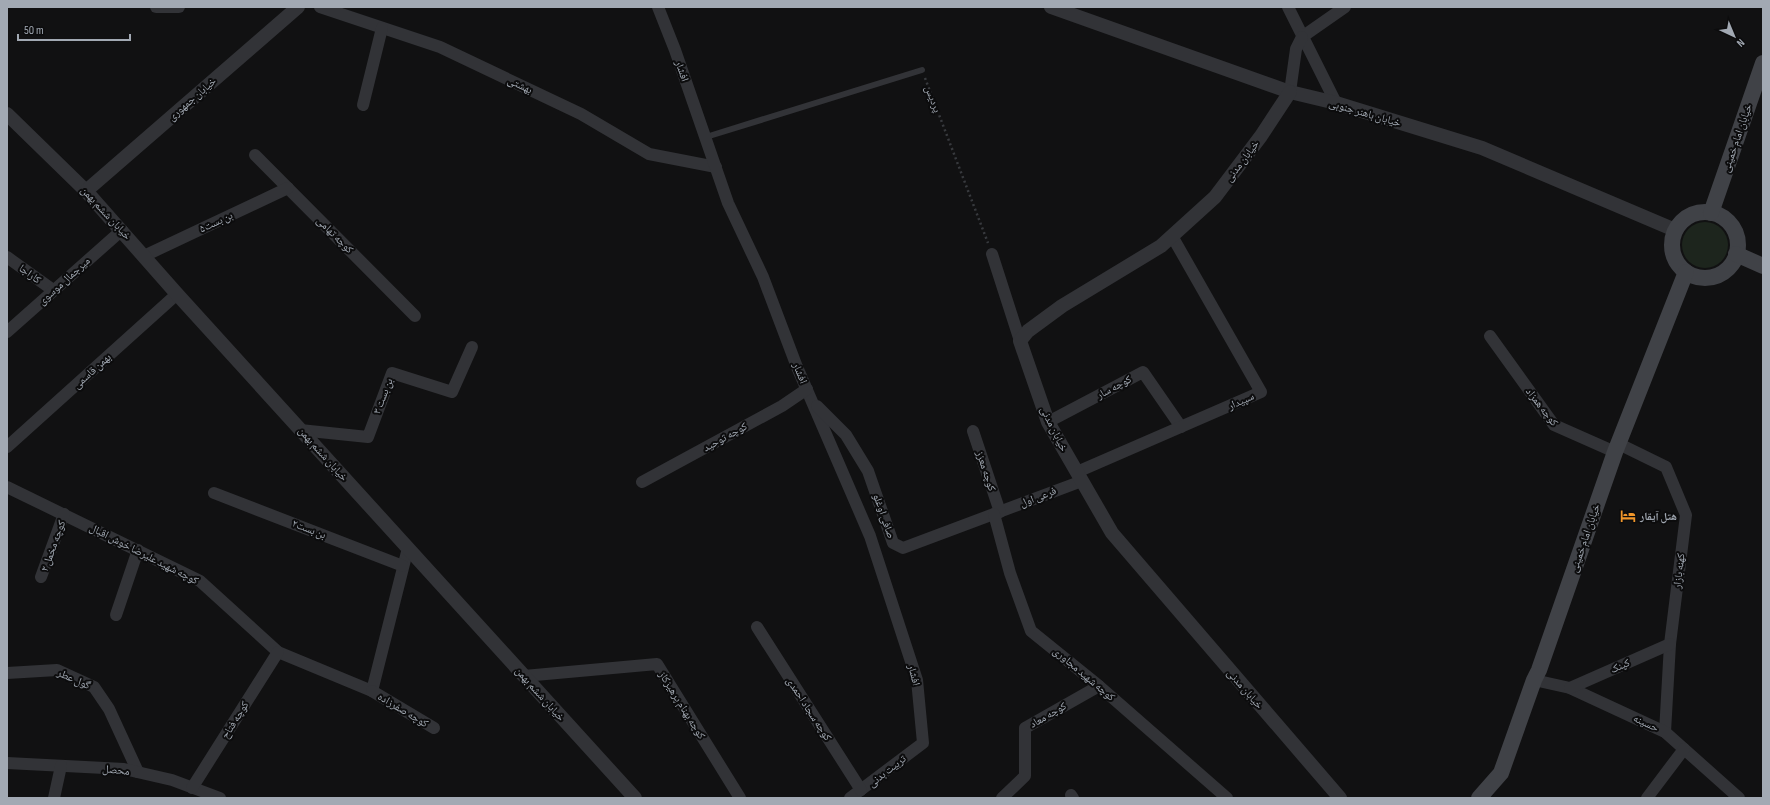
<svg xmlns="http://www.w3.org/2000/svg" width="1770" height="805" font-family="'Sofia Sans Condensed','Noto Naskh Arabic',sans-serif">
  <rect width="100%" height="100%" fill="#111112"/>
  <circle fill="#1d251d" cx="1705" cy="245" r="23"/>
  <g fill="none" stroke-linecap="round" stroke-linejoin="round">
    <path stroke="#383a3e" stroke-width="2.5" stroke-dasharray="2 3" stroke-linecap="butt" d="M925,78L988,243"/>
    <path stroke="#323337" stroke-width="6" d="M706,137L922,70"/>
    <g stroke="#323337" stroke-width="12">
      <path d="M156,7H179"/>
      <path d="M320,7L440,47L581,114L649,154L716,167"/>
      <path d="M658,7L675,50L728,203L763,277L797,367L870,536L917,680L923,743L850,798"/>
      <path d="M1288,7L1336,103"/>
      <path d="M1302,37L1345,7"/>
      <path d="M1290,92L1296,49L1302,37"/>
      <path d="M363,105L382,28"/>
      <path d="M255,155L415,316"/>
      <path d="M992,254L1020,341"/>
      <path d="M144,256L288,188"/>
      <path d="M7,257L53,290"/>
      <path d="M7,332L122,230"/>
      <path d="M1490,336L1554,425L1615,452"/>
      <path d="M817,406L846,435L868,471L893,543L903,548L1082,481"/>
      <path d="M1048,422L1143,372L1181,427"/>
      <path d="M300,430L368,437L392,373L452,392L472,347"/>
      <path d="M973,431L1000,512"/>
      <path d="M1619,444L1666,467L1686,515L1670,644L1665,732"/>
      <path d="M7,447L177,294"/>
      <path d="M1077,472L1261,392L1172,236"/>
      <path d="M642,482L782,406L807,389"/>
      <path d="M7,487L200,581L278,652L372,691L408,548"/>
      <path d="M214,493L403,566"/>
      <path d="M994,514L1010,573L1031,631L1099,686L1227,798"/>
      <path d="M41,577L64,514"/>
      <path d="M116,615L138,550"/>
      <path d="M757,627L861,790"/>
      <path d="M7,673L57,670L94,687L109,709L138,772"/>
      <path d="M524,676L657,664L740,798"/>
      <path d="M1534,680L1570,688L1665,732L1739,798"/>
      <path d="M1570,688L1670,644"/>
      <path d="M372,691L434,728"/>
      <path d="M7,763L124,769L172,780L220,798"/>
      <path d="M192,788L278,652"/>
      <path d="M1071,795L1073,798"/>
      <path d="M54,798L61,766"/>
      <path d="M1002,798L1025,776V728L1099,686"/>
      <path d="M1647,798L1684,749"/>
    </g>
    <g stroke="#323337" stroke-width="14">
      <path d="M1051,7L1290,92L1336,103L1482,148L1675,230"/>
      <path d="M1290,92L1261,136L1215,197L1161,246L1062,306L1028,331L1020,341L1048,422L1112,533L1340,798"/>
      <path d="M7,114L86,191L177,294L635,798"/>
      <path d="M86,191L298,7"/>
    </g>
    <g stroke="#404247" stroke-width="16">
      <circle cx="1705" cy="245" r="33"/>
      <path d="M1711,213L1763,63"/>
      <path d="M1736,254L1763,266"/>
      <path d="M1479,798L1501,773L1534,680L1539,670L1615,452L1686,272"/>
    </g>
  </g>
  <defs>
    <g id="hotel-bare" transform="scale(1.2)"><path d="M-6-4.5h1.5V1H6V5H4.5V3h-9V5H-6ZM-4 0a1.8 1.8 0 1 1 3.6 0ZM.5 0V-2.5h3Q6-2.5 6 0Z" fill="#f1962a" stroke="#0c0c0d" stroke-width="2.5" paint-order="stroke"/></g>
  </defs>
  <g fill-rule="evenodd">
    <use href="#hotel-bare" x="1628" y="516"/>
  </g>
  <g text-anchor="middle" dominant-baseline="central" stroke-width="4" stroke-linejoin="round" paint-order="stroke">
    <g font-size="11" fill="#a2a9b3" stroke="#0c0c0d">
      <text transform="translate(682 71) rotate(71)">افشار</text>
      <text transform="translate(520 85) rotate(25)">بهشتی</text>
      <text transform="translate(192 99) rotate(-41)">خیابان جمهوری</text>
      <text transform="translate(933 99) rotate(69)">پردیس</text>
      <text transform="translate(1365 113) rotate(16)">خیابان باهنر جنوبی</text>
      <text transform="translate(1737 138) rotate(-71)">خیابان امام خمینی</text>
      <text transform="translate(1242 161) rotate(-53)">خیابان مدنی</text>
      <text transform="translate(106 213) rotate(47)">خیابان ششم بهمن</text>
      <text transform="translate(216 222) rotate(-25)">بن بست۵</text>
      <text transform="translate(335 235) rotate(45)">کوچه تهامی</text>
      <text transform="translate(30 274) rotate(36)">کاراجا</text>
      <text transform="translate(64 281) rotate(-42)">میرجمال موسوی</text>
      <text transform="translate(92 371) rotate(-42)">بهمن قاسمی</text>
      <text transform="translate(800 373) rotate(68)">افشار</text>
      <text transform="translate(1114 387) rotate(-28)">کوچه سار</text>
      <text transform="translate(383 396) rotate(-69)">بن بست ۳</text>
      <text transform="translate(1241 401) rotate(-24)">سپیدار</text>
      <text transform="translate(1542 407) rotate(52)">کوچه همزاد</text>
      <text transform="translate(1054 429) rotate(64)">خیابان مدنی</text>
      <text transform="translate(725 437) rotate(-29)">کوچه توحید</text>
      <text transform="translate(323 454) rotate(48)">خیابان ششم بهمن</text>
      <text transform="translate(986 471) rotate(72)">کوچه معزز</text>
      <text transform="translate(1038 497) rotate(-21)">فرعی اول</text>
      <text transform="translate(884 516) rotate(71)">صافی اوغلو</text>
      <text transform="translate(309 529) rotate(21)">بن بست۲</text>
      <text transform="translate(1585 538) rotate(-71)">خیابان امام خمینی</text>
      <text transform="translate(53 546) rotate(-70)">کوچه مخمل ۲</text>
      <text transform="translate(144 554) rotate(27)">کوچه شهید علیرضا خوش اقبال</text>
      <text transform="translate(1679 571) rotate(-83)">کهنه بازار</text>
      <text transform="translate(1620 666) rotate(-24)">کپنک</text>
      <text transform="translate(1084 674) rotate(40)">کوچه شهید مجاوری</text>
      <text transform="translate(914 675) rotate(76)">افشار</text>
      <text transform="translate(74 679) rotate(24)">گول عطر</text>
      <text transform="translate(1245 689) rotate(49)">خیابان مدنی</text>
      <text transform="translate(540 694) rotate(48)">خیابان ششم بهمن</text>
      <text transform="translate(682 705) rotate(58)">کوچه بهنام پرهیزکاز</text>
      <text transform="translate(809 709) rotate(57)">کوچه سجاد احمدی</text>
      <text transform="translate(403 710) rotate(31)">کوچه صفرزاده</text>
      <text transform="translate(1048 715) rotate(-30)">کوچه معاد</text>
      <text transform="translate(235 720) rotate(-58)">کوچه فتاح</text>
      <text transform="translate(1646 723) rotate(25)">حسینه</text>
      <text transform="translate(116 770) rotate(6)">محصل</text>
      <text transform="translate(887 771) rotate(-38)">تربیت بدنی</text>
    </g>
    <g font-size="11" font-weight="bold" fill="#a2a9b3" stroke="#0c0c0d" text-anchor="start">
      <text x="1640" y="516">هتل آیقار</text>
    </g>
  </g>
  <rect width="1770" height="805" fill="none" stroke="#a2a9b3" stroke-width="16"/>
  <g transform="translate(1734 36) rotate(136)" stroke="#0c0c0d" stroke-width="3" paint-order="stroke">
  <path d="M0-3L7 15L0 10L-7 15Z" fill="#a2a9b3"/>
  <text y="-6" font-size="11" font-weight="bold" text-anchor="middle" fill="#a2a9b3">N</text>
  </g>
  <path d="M18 34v6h112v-6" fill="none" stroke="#a2a9b3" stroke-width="2"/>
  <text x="24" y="34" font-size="12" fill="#a2a9b3" stroke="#0c0c0d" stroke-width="3" paint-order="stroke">50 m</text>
</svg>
